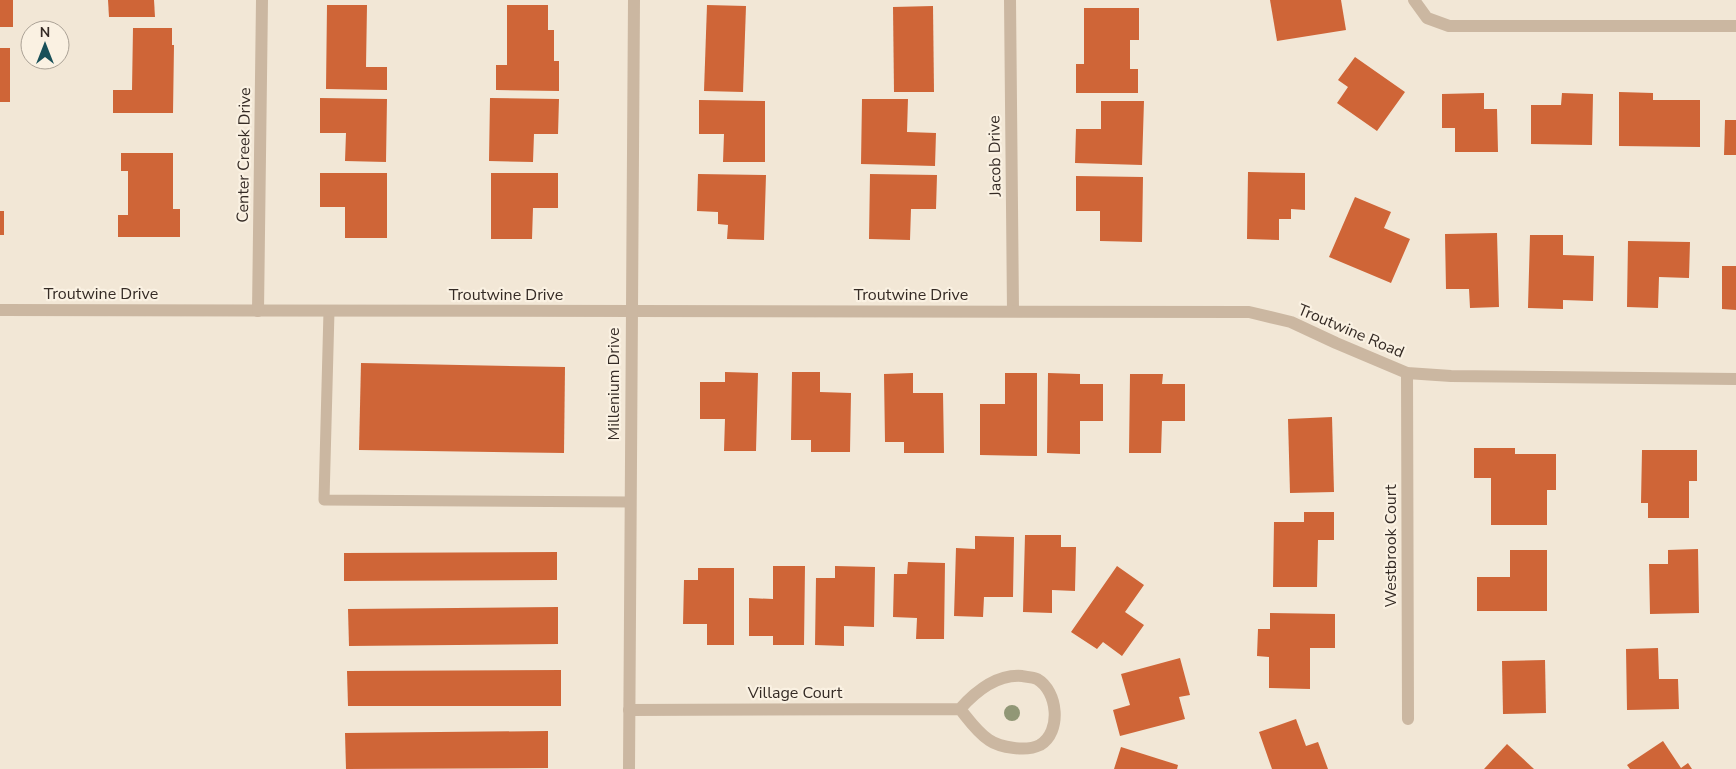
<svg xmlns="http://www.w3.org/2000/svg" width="1736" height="769" font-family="'Nunito Sans',sans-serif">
  <rect width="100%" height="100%" fill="#f2e7d6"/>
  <g fill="#cf6537">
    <rect x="0" y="0" width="13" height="27"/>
    <path d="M108,0H154L155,17H109Z"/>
    <path d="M1270,0H1341L1346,30L1277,41Z"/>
    <path d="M327,5H367L366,67H387V90L326,89Z"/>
    <path d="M507,5H548V30H554V61H559V91L496,90V65H507Z"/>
    <path d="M707,5L746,6L743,92L704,91Z"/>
    <path d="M933,6L934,92H894L893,7Z"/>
    <path d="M1084,8H1139V40H1130V69H1138V93H1076V64H1084Z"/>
    <path d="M133,28H172V45H174L173,113H113V90H132Z"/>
    <rect x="0" y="48" width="10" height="54"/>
    <path d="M1355,57L1405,92L1377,131L1337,103L1348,87L1338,80Z"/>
    <path d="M1619,92L1653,93V100H1700V147L1619,146Z"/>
    <path d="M1484,93V109H1497L1498,152H1455V128H1442V94Z"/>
    <path d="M1562,93L1593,94L1592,145L1531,144V105H1561Z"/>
    <path d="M320,98L387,99L386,162L345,161L346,133H320Z"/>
    <path d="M490,98L559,99L558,134H534L533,162L489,161Z"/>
    <path d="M862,99H908L907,132L936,133L935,166L861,164Z"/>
    <path d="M699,100L765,101V162H723L724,134H699Z"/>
    <path d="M1101,101H1144L1142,165L1075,163L1076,129H1101Z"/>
    <path d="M1725,120H1736V155H1724Z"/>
    <path d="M121,153H173V209H180V237H118V215H128V171H121Z"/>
    <path d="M1248,172L1305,173V210L1291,209V219H1279V240L1247,239Z"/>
    <path d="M320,173H387V238H345V207H320Z"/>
    <path d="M491,173H558V208H533L532,239H491Z"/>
    <path d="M698,174L766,175L764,240L727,239L728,225L718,224V212L697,211Z"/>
    <path d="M870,174L937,175L936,209H911L910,240L869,239Z"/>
    <path d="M1076,176L1143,177L1142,242L1100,241V211H1076Z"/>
    <path d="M1355,197L1391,212L1384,228L1410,239L1391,283L1329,257Z"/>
    <rect x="0" y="211" width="4" height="24"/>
    <path d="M1497,233L1499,307L1470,308L1469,289H1446L1445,234Z"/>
    <path d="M1530,235H1563V255L1594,256L1593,301L1563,300V309L1528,308Z"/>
    <path d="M1628,241L1690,242L1689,278L1659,277L1658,308L1627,307Z"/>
    <path d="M1722,266H1736V310L1722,309Z"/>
    <path d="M361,363L565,367L564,453L359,450Z"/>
    <path d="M725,372L758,373L756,451H724L725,419H700V382H725Z"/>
    <path d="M792,372H820V392L851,393L850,452H811V440H791Z"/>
    <path d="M913,373V393H943L944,453H904V442H885L884,374Z"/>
    <path d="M1005,373H1037V456L980,455V404H1005Z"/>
    <path d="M1048,373L1080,374V384H1103V421H1080V454L1047,453Z"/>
    <path d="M1130,374H1163L1162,384H1185V421H1162L1161,453H1129Z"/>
    <path d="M1332,417L1334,492L1290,493L1288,419Z"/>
    <path d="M1474,448H1515V454H1556V490H1547V525H1491V478H1474Z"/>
    <path d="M1642,450H1697V481H1689V518H1648V503H1641Z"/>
    <path d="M1304,512H1334V540H1318L1317,587H1273L1274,522H1304Z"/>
    <path d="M1025,535H1061V547H1076L1075,591L1052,590V613L1023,612Z"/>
    <path d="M975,536L1014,537L1013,597H984L983,617L954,616L956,548L975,549Z"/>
    <path d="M1698,549L1699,613L1650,614L1649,564H1668V550Z"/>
    <path d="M1510,550H1547V611H1477V577H1510Z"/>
    <path d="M557,552V580L344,581V553Z"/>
    <path d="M908,562L945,563L944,639H916L917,618L893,617L894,574H907Z"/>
    <path d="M773,566H805L804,645H773V636H749V598L773,599Z"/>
    <path d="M835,566L875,567L874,627L844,626V646L815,645L816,578H835Z"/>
    <path d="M1117,566L1144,585L1125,612L1144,625L1122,656L1103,642L1097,649L1071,632Z"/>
    <path d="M698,568H734V645H707V624H683L684,580H698Z"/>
    <path d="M558,607V644L349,646L348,609Z"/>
    <path d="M1270,613L1335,614V648H1310V689L1269,688V657L1257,656L1258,629H1270Z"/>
    <path d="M1658,648L1659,679H1678L1679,709L1627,710L1626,649Z"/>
    <path d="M1180,658L1190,695L1179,697L1185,719L1120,736L1113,710L1130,705L1121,674Z"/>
    <path d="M1545,660L1546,713L1503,714L1502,661Z"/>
    <path d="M561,670V706H348L347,671Z"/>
    <path d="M1296,719L1306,746L1318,742L1328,769H1272L1259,732Z"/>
    <path d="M548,731V768L346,769L345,733Z"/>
    <path d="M1663,741L1681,768L1688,763L1692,769H1630L1627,765Z"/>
    <path d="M1507,744L1534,769H1484Z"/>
    <path d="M1121,747L1178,765L1177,769H1114Z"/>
  </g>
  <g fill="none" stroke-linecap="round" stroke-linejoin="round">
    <path stroke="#cbb7a1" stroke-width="11" d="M329,311L324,500L630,502"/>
    <g stroke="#cbb7a1" stroke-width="12">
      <path d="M1010,0L1013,311"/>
      <path d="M1414,0L1427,18L1449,26H1736"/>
      <path d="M0,310L1249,312L1291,322L1336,343L1407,373L1451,376L1736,379"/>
      <path d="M258,311L262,0"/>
      <path d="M1407,373L1408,719"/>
      <path d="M629,710L960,709C969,720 977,732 989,740C996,745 1006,747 1014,748C1022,749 1032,749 1040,745C1062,732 1058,691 1037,679C1032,677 1026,677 1022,676C997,674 976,691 960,709"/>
      <path d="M629,769L634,0"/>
    </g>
  </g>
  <circle fill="#919776" cx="1012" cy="713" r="8"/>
  <g text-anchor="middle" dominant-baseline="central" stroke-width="4.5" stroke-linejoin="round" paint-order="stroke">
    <g font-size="16" fill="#352b25" stroke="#faf1e2">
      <text transform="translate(244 155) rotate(-89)">Center Creek Drive</text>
      <text transform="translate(995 156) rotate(-91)">Jacob Drive</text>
      <text x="101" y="294">Troutwine Drive</text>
      <text x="506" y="295">Troutwine Drive</text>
      <text x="911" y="295">Troutwine Drive</text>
      <text transform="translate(1351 331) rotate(23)">Troutwine Road</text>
      <text transform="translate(614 384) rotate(-90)">Millenium Drive</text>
      <text transform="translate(1391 546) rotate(-90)">Westbrook Court</text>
      <text x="795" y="693">Village Court</text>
    </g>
  </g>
  <g transform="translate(45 45)"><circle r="24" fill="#faf1e2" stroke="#aba296"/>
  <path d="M0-4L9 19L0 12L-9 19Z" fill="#185059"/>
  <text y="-8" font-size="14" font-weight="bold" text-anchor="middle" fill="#352b25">N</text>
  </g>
</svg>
